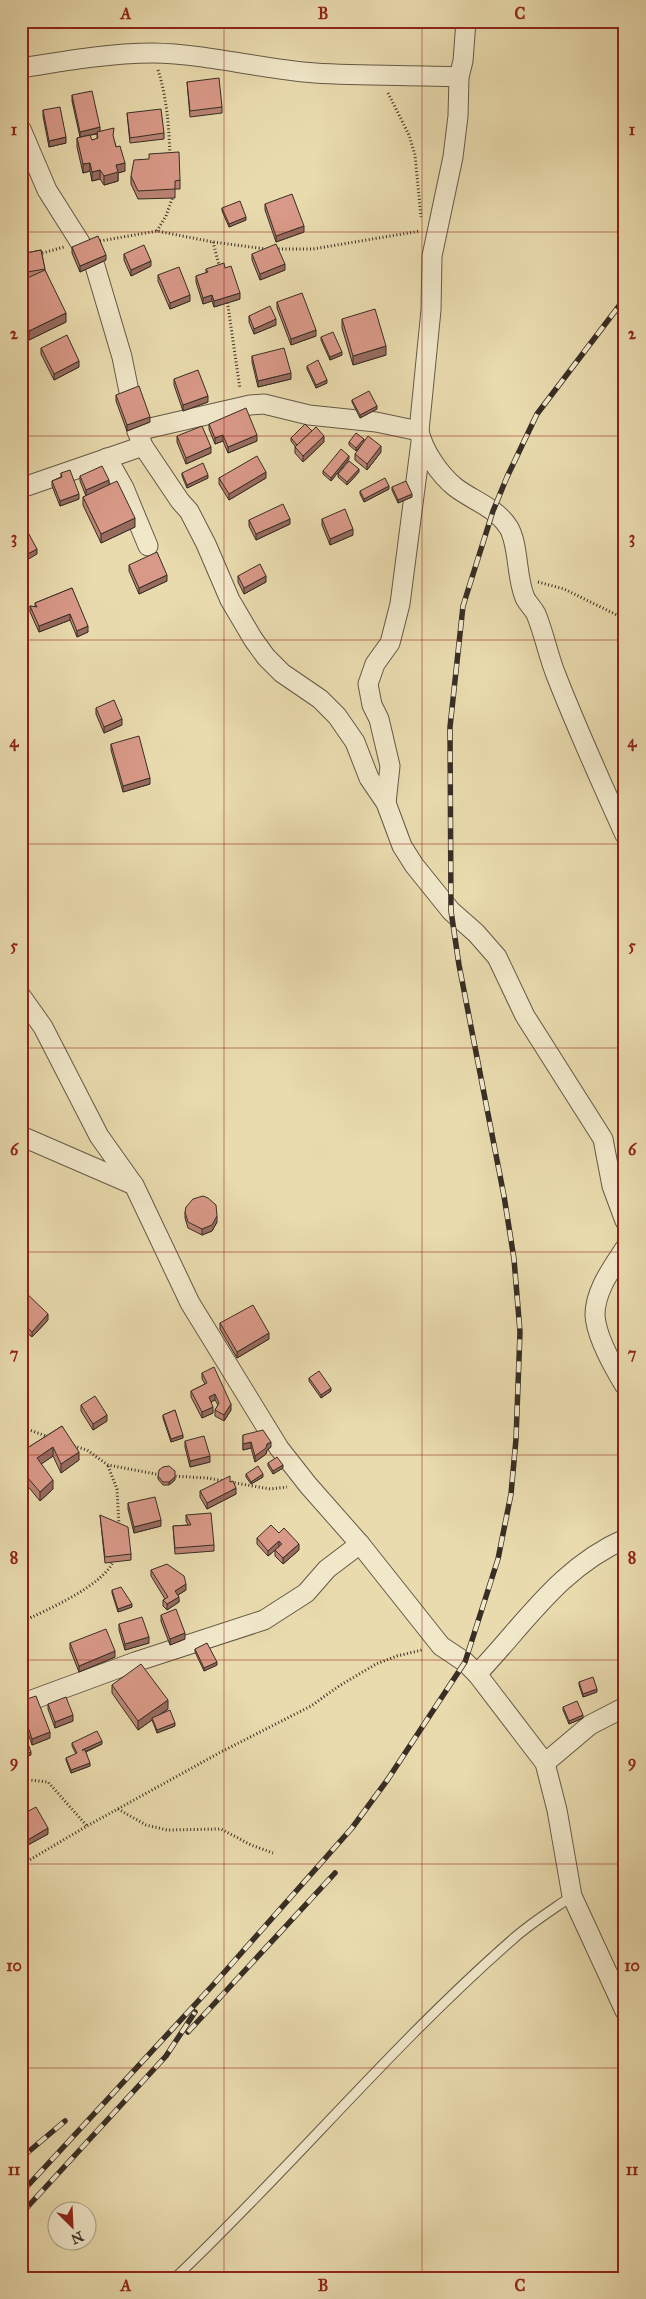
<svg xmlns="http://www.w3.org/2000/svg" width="646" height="2299" font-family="'IM FELL Great Primer',serif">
  <rect width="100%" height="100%" fill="#e9dbae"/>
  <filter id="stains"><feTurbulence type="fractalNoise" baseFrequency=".004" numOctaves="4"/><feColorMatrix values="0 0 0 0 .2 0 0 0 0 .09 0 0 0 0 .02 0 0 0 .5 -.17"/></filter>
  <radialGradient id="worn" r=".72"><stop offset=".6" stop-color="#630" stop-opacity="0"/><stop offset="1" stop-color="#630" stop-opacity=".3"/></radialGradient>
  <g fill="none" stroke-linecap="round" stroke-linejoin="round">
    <g stroke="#645947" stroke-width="11">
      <path id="lane" d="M175,2278C291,2168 393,2044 513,1939C531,1923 552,1910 572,1896"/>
    </g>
    <g stroke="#645947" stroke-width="21">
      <g id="street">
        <path d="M466,21L463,61L459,77L458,116L453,157L432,256L431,310L419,431C423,450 439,474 455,487C473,501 496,507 509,528C519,546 516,577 525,598C528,604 533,608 536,614C544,633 548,655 556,675C577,729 601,782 625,835"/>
        <path d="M21,68C64,61 110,53 153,53C208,54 261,69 315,73C363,76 411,75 459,77"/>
        <path d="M21,129L47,190L95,266L122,357L137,431L143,446L180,501L189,511L206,544L230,600L253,639L266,657L282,673L320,699L337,716L355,742L369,778L386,803L402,846L414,865L451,911L476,933L497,957L525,1016L603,1139L612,1186L625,1221"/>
        <path d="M137,431L250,405L264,404L309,415L376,422L419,431"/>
        <path d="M107,458L124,488L148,546"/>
        <path d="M21,488L143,446"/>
        <path d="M386,803L390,766L379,719L372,705L368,684L375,664L390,643L400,604L421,442"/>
        <path d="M21,996L43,1027L99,1136L133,1184"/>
        <path d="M21,1136L134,1185L190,1303L279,1448L308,1485L360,1544L441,1646L465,1662L477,1674L545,1763L557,1810L572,1896L625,2011"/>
        <path d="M625,1248C613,1267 595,1290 595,1315C596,1336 614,1368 625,1386"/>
        <path d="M477,1674C524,1625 560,1567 625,1539"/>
        <path d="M21,1704L135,1662L264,1620L306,1593L327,1569L360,1544"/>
        <path d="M545,1763L590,1725L625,1707"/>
      </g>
    </g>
    <g stroke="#372e25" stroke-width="3" stroke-dasharray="1 2.5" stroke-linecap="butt">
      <path d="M158,70C167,98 169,127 170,157"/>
      <path d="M388,93L409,135L415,155L421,217"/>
      <path d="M157,231L166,216L173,196"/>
      <path d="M100,241L157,231L213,242L266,249"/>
      <path d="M213,242L220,269"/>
      <path d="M275,249H313L420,231"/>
      <path d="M39,254L64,247"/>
      <path d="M227,299L240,389"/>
      <path d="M538,582L564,589L625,619"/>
      <path d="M21,1427L49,1437"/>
      <path d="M74,1446L87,1450L108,1465L161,1475"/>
      <path d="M108,1466L117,1489L119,1525"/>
      <path d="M172,1476L207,1478L270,1489L287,1487"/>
      <path d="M21,1622C45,1611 107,1584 114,1559"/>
      <path d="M21,1779L48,1782L87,1826"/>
      <path d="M118,1809L146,1825L167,1830L221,1829L251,1845L273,1853"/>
      <path d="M21,1865L87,1826L219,1753L311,1706L339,1686L376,1664L397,1656L422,1650"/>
    </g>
    <use href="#lane" stroke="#f1e8ca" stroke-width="9"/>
    <use href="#street" stroke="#f1e8ca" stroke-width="19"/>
    <g stroke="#372e25" stroke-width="5.5">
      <g id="rail">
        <path d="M188,2032L335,1873"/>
        <path d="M21,2158L65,2121"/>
        <path d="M21,2193L213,1985L352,1828L388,1779L465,1662L498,1559L511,1494L516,1439L520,1332L514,1259L504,1196L459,965L451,911L450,727L463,606L493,511L507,477L537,414L625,298"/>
        <path d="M21,2214L166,2056L195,2012"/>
      </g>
    </g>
    <use href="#rail" stroke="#f1e8ca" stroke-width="4" stroke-dasharray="11" stroke-linecap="butt"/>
  </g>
  <g fill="#bb8475" stroke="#372e25">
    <path d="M187,82L222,107V113L190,117Z"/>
    <path d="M72,95L100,131L113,138L125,171L118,173V181L104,185L100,179L92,181L90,171L83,173L77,147V138L92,140L97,139V134L80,137L72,101Z"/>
    <path d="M43,110L66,143L49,147L43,116Z"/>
    <path d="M127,113L164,133V139L130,143Z"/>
    <path d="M131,176L180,180V189H175V198L138,199L131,184Z"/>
    <path d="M265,204L304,232L276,242L265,210Z"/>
    <path d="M222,208L246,220L229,227L222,211Z"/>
    <path d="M72,247L106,260L80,272L72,253Z"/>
    <path d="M41,250L45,270L66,322L29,340L21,323V281L28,278L21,279V254Z"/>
    <path d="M124,254L151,266L131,276L124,260Z"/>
    <path d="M252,254L285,270L260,280L252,260Z"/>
    <path d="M206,269L240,299L214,307L212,301L203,304L196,282V276L206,273Z"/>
    <path d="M158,275L190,301L170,309L158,281Z"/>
    <path d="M277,302L316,336L291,345L277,308Z"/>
    <path d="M249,316L276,325L254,334L249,322Z"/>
    <path d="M342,319L386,355L353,365L342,328Z"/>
    <path d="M321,337L342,355L330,360L321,340Z"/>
    <path d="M41,348L79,367L54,380L41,354Z"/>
    <path d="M252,356L291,379L258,387L252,362Z"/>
    <path d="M307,366L327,383L316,388L307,369Z"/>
    <path d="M174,379L208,402L183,411L174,385Z"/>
    <path d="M116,395L150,422L127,431L116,401Z"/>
    <path d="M352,400L377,409L360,418L352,402Z"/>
    <path d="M209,424L257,441L228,453L223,441L215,444L209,429Z"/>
    <path d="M177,436L211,453L186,464L177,442Z"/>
    <path d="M291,438L324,442L303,462L295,453V446L291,441Z"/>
    <path d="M349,442H364L356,451L349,445Z"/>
    <path d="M381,452L367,470L355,460V454Z"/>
    <path d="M349,459L331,481L323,474V471Z"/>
    <path d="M359,472L347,485L338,477V474Z"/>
    <path d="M61,473L79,499L60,506L52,486V481L61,477Z"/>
    <path d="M182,473L208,478L187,488L182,476Z"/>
    <path d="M80,476L109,484L135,527L101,543L83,505V497L86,496L80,481Z"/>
    <path d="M219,478H266L229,500L219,484Z"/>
    <path d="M392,487L412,497L398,503L392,490Z"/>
    <path d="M389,489L364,502L360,494V491Z"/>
    <path d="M322,519L353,535L330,545L322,525Z"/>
    <path d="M249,520L290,524L256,540L249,526Z"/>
    <path d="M129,565L167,581L139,594L129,571Z"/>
    <path d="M238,576L266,582L244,594L238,582Z"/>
    <path d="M72,588L88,632L77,637L70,620L39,632L30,612V606L35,607V603Z"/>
    <path d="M96,708L122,725L104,733L96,714Z"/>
    <path d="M111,744L150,784L123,792L111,750Z"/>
    <path d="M185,1212L217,1222L212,1231L202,1235L188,1228L185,1218Z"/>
    <path d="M21,1288L48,1320L32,1337L21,1328Z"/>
    <path d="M220,1323L269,1339L237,1358L220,1329Z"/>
    <path d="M202,1373L231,1410L224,1421L215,1416V1410L218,1405L215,1400L211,1402L213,1413L202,1418L191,1397V1391L205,1384L202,1379Z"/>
    <path d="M309,1378L331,1391L321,1398L309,1381Z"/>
    <path d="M81,1405L107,1421L93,1430L81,1411Z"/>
    <path d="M175,1410L183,1438L171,1442L163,1418V1415Z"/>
    <path d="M62,1426L79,1460L61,1473L53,1456L41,1464L53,1489L40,1501L21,1478V1452Z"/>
    <path d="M243,1435L271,1447L267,1450L266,1454L255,1462L251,1448L243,1450Z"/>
    <path d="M185,1441L210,1462L190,1467L185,1447Z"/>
    <path d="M268,1463L283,1468L273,1474L268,1466Z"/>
    <path d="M246,1474L263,1477L251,1484L246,1477Z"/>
    <path d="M158,1476L175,1480L169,1485H163L158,1479Z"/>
    <path d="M230,1482L236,1494L207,1509L200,1497V1491Z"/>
    <path d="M128,1503L161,1526L134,1533L128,1509Z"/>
    <path d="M100,1515L131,1554V1560L105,1563Z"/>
    <path d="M186,1515L214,1545V1551L175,1554L173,1526L188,1525L186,1521Z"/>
    <path d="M279,1533L299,1550L283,1564L275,1556V1550L268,1556L257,1544V1538Z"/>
    <path d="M151,1570L186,1590L178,1595L179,1602L167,1610L163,1606V1600L165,1599L151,1576Z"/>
    <path d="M112,1590L132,1607L118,1612L112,1593Z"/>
    <path d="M161,1615L185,1639L170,1645L161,1621Z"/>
    <path d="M119,1624L149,1643L125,1650L119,1630Z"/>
    <path d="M70,1643L115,1657L79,1672L70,1649Z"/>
    <path d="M195,1649L217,1665L204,1671L195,1652Z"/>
    <path d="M579,1682L597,1692L583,1697L579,1685Z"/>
    <path d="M112,1685L168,1709L159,1715L175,1726L157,1733L152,1720L138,1730L112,1693Z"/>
    <path d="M21,1701L50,1738L32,1745L28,1733L21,1736Z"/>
    <path d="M48,1704L73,1721L55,1728L48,1709Z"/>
    <path d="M563,1707L583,1718L569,1724L563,1710Z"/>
    <path d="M72,1743L102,1744L86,1752L90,1766L71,1773L66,1760V1758L76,1754L72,1746Z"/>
    <path d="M21,1815L48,1834L26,1846L21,1838Z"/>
  </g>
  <g fill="#986b5f" stroke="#372e25">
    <path d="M100,127V133L80,137V132Z"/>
    <path d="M66,137V143L49,147V141Z"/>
    <path d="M90,163V171L83,173V164Z"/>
    <path d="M125,163V171L118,173V181L104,185V176L116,165Z"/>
    <path d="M100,170V179L92,181V172Z"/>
    <path d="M246,217V220L229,227V224Z"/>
    <path d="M304,226V232L276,242V236Z"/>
    <path d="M106,255V260L80,272V266Z"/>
    <path d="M151,261V266L131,276V270Z"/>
    <path d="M285,264V270L260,280V274Z"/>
    <path d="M240,293V299L214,307V301Z"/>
    <path d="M190,295V301L170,309V303Z"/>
    <path d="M212,295V301L203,304V298Z"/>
    <path d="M66,313V322L29,340V331Z"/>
    <path d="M276,319V325L254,334V329Z"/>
    <path d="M316,330V336L291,345V339Z"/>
    <path d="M386,346V355L353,365V356Z"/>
    <path d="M342,352V355L330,360V357Z"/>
    <path d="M79,361V367L54,380V374Z"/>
    <path d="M291,373V379L258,387V381Z"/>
    <path d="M327,380V383L316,388V385Z"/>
    <path d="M208,396V402L183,411V405Z"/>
    <path d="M377,406V409L360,418V415Z"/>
    <path d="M150,417V422L127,431V425Z"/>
    <path d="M25,427V433L21,435V429Z"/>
    <path d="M223,435V441L215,444V438Z"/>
    <path d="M257,435V441L228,453V447Z"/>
    <path d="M324,436V442L303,462V456Z"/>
    <path d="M364,439V442L356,451V448Z"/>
    <path d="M381,446V452L367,470V464Z"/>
    <path d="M211,447V453L186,464V458Z"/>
    <path d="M349,456V459L331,481V478Z"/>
    <path d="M359,469V472L347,485V482Z"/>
    <path d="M266,472V478L229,500V494Z"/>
    <path d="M208,475V478L187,488V485Z"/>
    <path d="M109,480V486L86,496V490Z"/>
    <path d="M389,486V489L364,502V499Z"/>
    <path d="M79,494V499L60,506V501Z"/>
    <path d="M412,494V497L398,503V500Z"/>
    <path d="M26,509V515L21,517V511Z"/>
    <path d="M135,518V527L101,543V534Z"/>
    <path d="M290,519V524L256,540V534Z"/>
    <path d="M353,529V535L330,545V539Z"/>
    <path d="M37,549V554L22,563V557Z"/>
    <path d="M167,575V581L139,594V588Z"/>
    <path d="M266,576V582L244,594V588Z"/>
    <path d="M70,614V620L39,632V626Z"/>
    <path d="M88,626V632L77,637V631Z"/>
    <path d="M122,719V725L104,733V727Z"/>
    <path d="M150,778V784L123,792V786Z"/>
    <path d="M217,1216V1222L212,1231L202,1235V1229Z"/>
    <path d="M48,1314V1320L32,1337V1332Z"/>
    <path d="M269,1333V1339L237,1358V1352Z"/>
    <path d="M331,1388V1391L321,1398V1395Z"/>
    <path d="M27,1393V1398L21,1402V1396Z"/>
    <path d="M215,1394V1400L209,1403V1397Z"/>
    <path d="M231,1404V1410L224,1421V1415Z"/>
    <path d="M213,1407V1413L202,1418V1412Z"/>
    <path d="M107,1415V1421L93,1430V1424Z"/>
    <path d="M183,1435V1438L171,1442V1439Z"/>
    <path d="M251,1442V1448L243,1450V1444Z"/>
    <path d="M271,1442V1447L267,1450L266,1454L255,1462V1456L267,1444Z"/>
    <path d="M53,1447V1456L37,1467V1458Z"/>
    <path d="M79,1452V1460L61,1473V1464Z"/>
    <path d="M210,1456V1462L190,1467V1461Z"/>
    <path d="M283,1465V1468L273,1474V1471Z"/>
    <path d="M263,1474V1477L251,1484V1482Z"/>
    <path d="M175,1477V1480L169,1485V1482Z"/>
    <path d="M53,1480V1489L40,1501V1492Z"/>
    <path d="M236,1488V1494L207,1509V1503Z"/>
    <path d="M161,1520V1526L134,1533V1527Z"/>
    <path d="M279,1541V1547L268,1556V1551Z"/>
    <path d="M299,1544V1550L283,1564V1558Z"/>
    <path d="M186,1584V1590L175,1597V1591Z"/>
    <path d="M179,1597V1602L167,1610V1604Z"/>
    <path d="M132,1604V1607L118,1612V1609Z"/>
    <path d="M185,1633V1639L170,1645V1639Z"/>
    <path d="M149,1637V1643L125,1650V1644Z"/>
    <path d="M115,1651V1657L79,1672V1666Z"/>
    <path d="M217,1662V1665L204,1671V1668Z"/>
    <path d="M597,1689V1692L583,1697V1694Z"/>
    <path d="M168,1700V1709L153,1719L152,1718V1720L138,1730V1721Z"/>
    <path d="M73,1715V1721L55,1728V1722Z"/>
    <path d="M583,1715V1718L569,1724V1721Z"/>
    <path d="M175,1723V1726L157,1733V1730Z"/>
    <path d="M28,1727V1733L21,1736V1730Z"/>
    <path d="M50,1732V1738L32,1745V1739Z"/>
    <path d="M102,1741V1744L82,1753V1750Z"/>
    <path d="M31,1752V1755L21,1759V1756Z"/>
    <path d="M90,1763V1766L71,1773V1770Z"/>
    <path d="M48,1828V1834L26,1846V1841Z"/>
  </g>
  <g fill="#d99988" stroke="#372e25">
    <path d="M219,78L222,107L190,111L187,82Z"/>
    <path d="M92,91L100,127L80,132L72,95Z"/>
    <path d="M60,107L66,137L49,141L43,110Z"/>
    <path d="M161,109L164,133L130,138L127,113Z"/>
    <path d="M114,128L113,135L116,147L120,146L125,163L116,165L118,172L104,176L100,170L92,172L90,163L83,164L77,138L90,135L92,140L98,138L97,132Z"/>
    <path d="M179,152L180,180L175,181V189L138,191L131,176L134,160L149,159V154Z"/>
    <path d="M292,194L304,226L276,236L265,204Z"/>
    <path d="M240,201L246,217L229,224L222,208Z"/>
    <path d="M98,236L106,255L80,266L72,247Z"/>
    <path d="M276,244L285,264L260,274L252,254Z"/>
    <path d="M144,245L151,261L131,270L124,254Z"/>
    <path d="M41,250L45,269L21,273V254Z"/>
    <path d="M224,263L225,268L231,266L240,293L214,301L212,295L203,298L196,276L208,272L206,269Z"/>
    <path d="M179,267L190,295L170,303L158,275Z"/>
    <path d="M45,270L66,313L29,331L21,314V281Z"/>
    <path d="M302,293L316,330L291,339L277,302Z"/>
    <path d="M270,306L276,319L254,329L249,316Z"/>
    <path d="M375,309L386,346L353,356L342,319Z"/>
    <path d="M333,332L342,352L330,357L321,337Z"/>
    <path d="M67,335L79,361L54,374L41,348Z"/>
    <path d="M284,348L291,373L258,381L252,356Z"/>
    <path d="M318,360L327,380L316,385L307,366Z"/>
    <path d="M198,370L208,396L183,405L174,379Z"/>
    <path d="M139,386L150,417L127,425L116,395Z"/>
    <path d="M369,391L377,406L360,415L352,400Z"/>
    <path d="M246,408L257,435L228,447L223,435L215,438L209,424Z"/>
    <path d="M21,421L25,427L21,429Z"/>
    <path d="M305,424L312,431L297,445L291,438Z"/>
    <path d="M202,426L211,447L186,458L177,436Z"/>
    <path d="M316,427L324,436L303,456L295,447Z"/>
    <path d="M356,433L364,439L356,448L349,442Z"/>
    <path d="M368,436L381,446L367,464L355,454Z"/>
    <path d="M341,449L349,456L331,478L323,471Z"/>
    <path d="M257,456L266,472L229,494L219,478Z"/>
    <path d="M349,461L359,469L347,482L338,474Z"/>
    <path d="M203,463L208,475L187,485L182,473Z"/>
    <path d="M102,466L109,480L86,490L80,476Z"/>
    <path d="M70,470L79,494L60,501L52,481L62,477L61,473Z"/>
    <path d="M385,478L389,486L364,499L360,491Z"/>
    <path d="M117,481L135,518L101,534L83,497Z"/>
    <path d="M406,481L412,494L398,500L392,487Z"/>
    <path d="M21,500L26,509L21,511Z"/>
    <path d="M283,504L290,519L256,534L249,520Z"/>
    <path d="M345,509L353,529L330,539L322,519Z"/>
    <path d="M25,527L37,549L22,557L21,556V529Z"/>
    <path d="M157,552L167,575L139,588L129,565Z"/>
    <path d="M260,564L266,576L244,588L238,576Z"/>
    <path d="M72,588L88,626L77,631L70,614L39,626L30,606L37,607L35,603Z"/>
    <path d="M114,700L122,719L104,727L96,708Z"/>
    <path d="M139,736L150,778L123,786L111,744Z"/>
    <path d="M203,1196L208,1198L216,1205L217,1216L212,1225L202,1229L188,1222L185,1212L186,1207L193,1199Z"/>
    <path d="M21,1288L48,1314L32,1332L21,1322Z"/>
    <path d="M253,1305L269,1333L237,1352L220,1323Z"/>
    <path d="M214,1367L231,1404L224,1415L215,1410L219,1403L215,1394L209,1397L213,1407L202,1412L191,1391L207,1383L202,1373Z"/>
    <path d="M319,1371L331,1388L321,1395L309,1378Z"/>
    <path d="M21,1381L27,1393L21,1396Z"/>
    <path d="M95,1396L107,1415L93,1424L81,1405Z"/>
    <path d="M175,1410L183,1435L171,1439L163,1415Z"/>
    <path d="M62,1426L79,1452L61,1464L53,1447L37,1458L53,1480L40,1492L21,1470V1452Z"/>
    <path d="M263,1430L271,1442L267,1444L266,1448L255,1456L251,1442L243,1444V1435Z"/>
    <path d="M204,1436L210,1456L190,1461L185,1441Z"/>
    <path d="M277,1457L283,1465L273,1471L268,1463Z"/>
    <path d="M169,1466L175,1471V1477L169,1482H163L158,1476L159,1470L163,1467Z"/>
    <path d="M258,1466L263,1474L251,1482L246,1474Z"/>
    <path d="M230,1476V1482L233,1481L236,1488L207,1503L200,1491Z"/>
    <path d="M155,1497L161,1520L134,1527L128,1503Z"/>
    <path d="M211,1513L214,1545L175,1548L173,1526L191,1525L186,1515Z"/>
    <path d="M100,1515L128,1527L131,1554L105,1557Z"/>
    <path d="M271,1525L279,1533L284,1528L299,1544L283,1558L275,1550L282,1544L279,1541L268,1551L257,1538Z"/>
    <path d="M167,1564L184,1576L186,1584L175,1591L179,1597L167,1604L163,1600L168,1597L151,1570Z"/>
    <path d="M121,1587L132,1604L118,1609L112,1590Z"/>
    <path d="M176,1609L185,1633L170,1639L161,1615Z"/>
    <path d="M142,1617L149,1637L125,1644L119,1624Z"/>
    <path d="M106,1629L115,1651L79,1666L70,1643Z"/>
    <path d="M207,1643L217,1662L204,1668L195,1649Z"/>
    <path d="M141,1664L168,1700L138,1721L112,1685Z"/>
    <path d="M593,1677L597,1689L583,1694L579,1682Z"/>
    <path d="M36,1696L50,1732L32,1739L28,1727L21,1730V1701Z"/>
    <path d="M66,1697L73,1715L55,1722L48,1704Z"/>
    <path d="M577,1701L583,1715L569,1721L563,1707Z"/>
    <path d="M170,1710L175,1723L157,1730L152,1718Z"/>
    <path d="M97,1731L102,1741L82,1750H85L90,1763L71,1770L66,1758L77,1753L72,1743Z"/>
    <path d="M26,1738L31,1752L21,1756V1739Z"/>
    <path d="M36,1807L48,1828L26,1841L21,1832V1815Z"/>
  </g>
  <path fill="none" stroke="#8f2418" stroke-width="1" stroke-opacity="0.55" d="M224,21V2278M422,21V2278M21,232H625M21,436H625M21,640H625M21,844H625M21,1048H625M21,1252H625M21,1455H625M21,1660H625M21,1864H625M21,2068H625"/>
  <rect width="646" height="2299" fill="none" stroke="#e9dbae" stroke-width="55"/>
  <g transform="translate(72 2226) rotate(156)"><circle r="24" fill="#f1e8ca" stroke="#a79e88"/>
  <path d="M0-4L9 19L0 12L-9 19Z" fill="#8f2418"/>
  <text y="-8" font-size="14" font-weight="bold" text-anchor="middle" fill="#372e25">N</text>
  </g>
  <rect x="28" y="28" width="590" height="2244" fill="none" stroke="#8f2418" stroke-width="2"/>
  <g font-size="16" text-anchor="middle" font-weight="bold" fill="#8f2418">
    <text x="126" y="19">A</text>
    <text x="323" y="19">B</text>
    <text x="520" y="19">C</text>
    <text x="14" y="135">1</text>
    <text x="632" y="135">1</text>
    <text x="14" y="339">2</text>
    <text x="632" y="339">2</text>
    <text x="14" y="543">3</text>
    <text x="632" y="543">3</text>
    <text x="14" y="747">4</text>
    <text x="632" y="747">4</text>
    <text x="14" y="951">5</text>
    <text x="632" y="951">5</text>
    <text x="14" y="1155">6</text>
    <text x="632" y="1155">6</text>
    <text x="14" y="1359">7</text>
    <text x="632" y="1359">7</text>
    <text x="14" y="1563">8</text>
    <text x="632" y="1563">8</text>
    <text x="14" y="1767">9</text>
    <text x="632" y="1767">9</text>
    <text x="14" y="1971">10</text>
    <text x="632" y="1971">10</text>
    <text x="14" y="2175">11</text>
    <text x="632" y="2175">11</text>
    <text x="126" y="2291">A</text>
    <text x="323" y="2291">B</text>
    <text x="520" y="2291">C</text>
  </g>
  <rect width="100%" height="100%" filter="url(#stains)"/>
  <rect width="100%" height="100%" fill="url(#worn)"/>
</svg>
